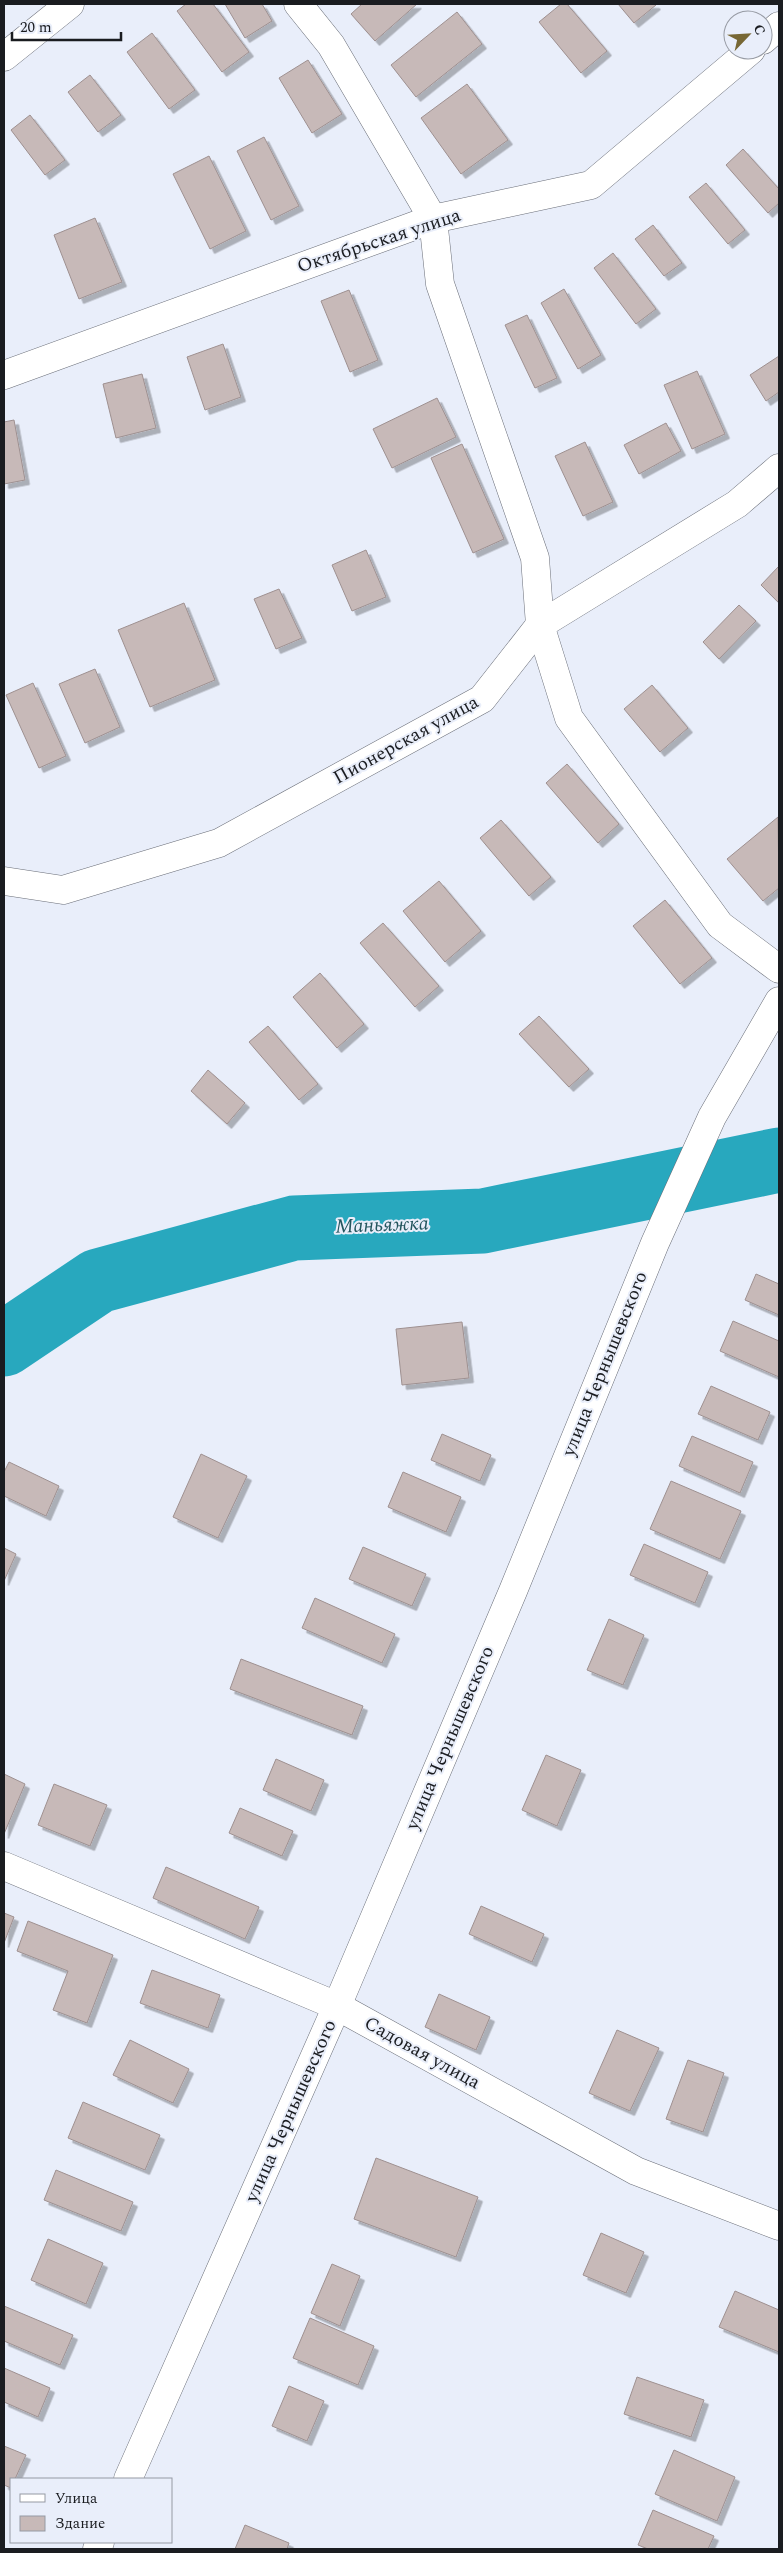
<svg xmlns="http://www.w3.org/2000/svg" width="783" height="2553" font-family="Spectral,serif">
  <defs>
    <filter id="shadow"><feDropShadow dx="4.5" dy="4.5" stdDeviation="0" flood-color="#0004"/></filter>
  </defs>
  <rect width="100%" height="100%" fill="#e9eefa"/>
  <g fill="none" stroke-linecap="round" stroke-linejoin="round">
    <path stroke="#28a8be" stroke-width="65" d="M4,1344L98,1281L294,1228L483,1221L779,1160"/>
  </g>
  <g fill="#c7b9b8" stroke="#9e9090" filter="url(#shadow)">
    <path d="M186,4H213L249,52L222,72L177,11Z"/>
    <path d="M225,4H262L272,21L245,38Z"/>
    <path d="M362,4H417L375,41L351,14Z"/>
    <path d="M561,4H567L607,51L581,73L539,22Z"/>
    <path d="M618,4H655L656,5L634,23Z"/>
    <path d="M457,12L482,44L416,97L391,65Z"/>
    <path d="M152,33L195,90L169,109L127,52Z"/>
    <path d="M308,60L342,114L312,133L279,78Z"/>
    <path d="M90,75L121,115L98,132L68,92Z"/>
    <path d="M467,84L508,140L461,174L421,118Z"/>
    <path d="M30,115L65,160L45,175L11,130Z"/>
    <path d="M264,137L299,206L271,220L237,151Z"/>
    <path d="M743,149L779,189V203L768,213L726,165Z"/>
    <path d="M209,156L246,231L210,249L173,174Z"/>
    <path d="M706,183L745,230L728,244L689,197Z"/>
    <path d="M95,218L122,282L79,299L54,235Z"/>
    <path d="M653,225L682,263L664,276L635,239Z"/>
    <path d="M613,253L656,309L636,324L594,268Z"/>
    <path d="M564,289L601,355L578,369L541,303Z"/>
    <path d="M349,290L378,360L350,372L321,301Z"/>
    <path d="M527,315L557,378L535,388L505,325Z"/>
    <path d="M223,344L241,397L205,410L187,357Z"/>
    <path d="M779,356V392L766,401L750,375Z"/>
    <path d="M697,371L725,434L692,449L664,385Z"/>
    <path d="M142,374L156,428L116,438L103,384Z"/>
    <path d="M437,398L456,437L392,468L373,429Z"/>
    <path d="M14,420L25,480L4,484V422Z"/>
    <path d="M666,423L681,451L639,474L624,445Z"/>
    <path d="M585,442L613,502L583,516L555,456Z"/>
    <path d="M462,444L504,539L473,553L431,458Z"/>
    <path d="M366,550L386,597L352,611L332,565Z"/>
    <path d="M779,566V603L761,585Z"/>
    <path d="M279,589L302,638L276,649L254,599Z"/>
    <path d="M184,603L215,680L150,707L118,630Z"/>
    <path d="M739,605L756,621L719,659L703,642Z"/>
    <path d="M95,669L120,727L85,743L59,684Z"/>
    <path d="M33,683L66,756L39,768L6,695Z"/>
    <path d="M652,685L688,728L660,752L624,709Z"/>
    <path d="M567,764L619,824L598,843L546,783Z"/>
    <path d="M778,817L779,888L763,901L727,859Z"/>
    <path d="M501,820L551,877L529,896L480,838Z"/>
    <path d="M439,881L481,931L445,962L403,911Z"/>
    <path d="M665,900L712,958L680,984L633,926Z"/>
    <path d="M383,923L439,986L415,1007L360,943Z"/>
    <path d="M320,973L364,1024L337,1048L293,997Z"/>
    <path d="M539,1016L589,1069L569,1087L519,1034Z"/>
    <path d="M268,1026L318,1084L299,1100L249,1042Z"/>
    <path d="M208,1070L245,1103L227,1124L191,1091Z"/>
    <path d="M756,1274L779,1284V1315L745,1300Z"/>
    <path d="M733,1321L779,1341V1377L720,1351Z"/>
    <path d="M462,1322L469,1378L402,1385L396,1329Z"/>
    <path d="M711,1386L770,1412L758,1440L698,1414Z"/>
    <path d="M442,1434L491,1455L480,1481L431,1460Z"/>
    <path d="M692,1436L753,1462L740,1493L679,1466Z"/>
    <path d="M201,1454L247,1476L218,1538L173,1517Z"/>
    <path d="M9,1462L59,1486L46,1516L4,1496V1472Z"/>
    <path d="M403,1472L461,1497L446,1532L388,1507Z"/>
    <path d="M671,1481L741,1511L720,1559L650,1529Z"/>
    <path d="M644,1544L708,1572L695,1603L630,1575Z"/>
    <path d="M363,1547L426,1574L412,1606L349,1579Z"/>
    <path d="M4,1548L16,1554L4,1581Z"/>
    <path d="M315,1598L395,1634L382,1663L302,1628Z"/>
    <path d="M609,1619L644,1635L623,1685L587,1670Z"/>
    <path d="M241,1659L363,1706L352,1735L230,1689Z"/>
    <path d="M546,1755L581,1770L557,1826L522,1810Z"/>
    <path d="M276,1759L324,1780L311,1811L263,1790Z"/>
    <path d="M4,1774L25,1784L4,1834Z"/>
    <path d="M54,1784L107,1805L90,1846L38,1825Z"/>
    <path d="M240,1808L293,1831L282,1856L229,1833Z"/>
    <path d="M166,1867L259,1907L245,1939L153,1898Z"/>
    <path d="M481,1906L544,1934L532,1962L469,1934Z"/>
    <path d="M4,1913L14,1917L4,1943Z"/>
    <path d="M28,1921L113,1955L87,2023L53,2010L68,1971L17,1951Z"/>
    <path d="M152,1970L220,1995L208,2028L140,2003Z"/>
    <path d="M439,1994L490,2017L476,2050L425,2027Z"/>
    <path d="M617,2030L659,2048L630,2111L589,2093Z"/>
    <path d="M130,2040L189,2069L173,2103L113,2075Z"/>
    <path d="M688,2060L724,2073L703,2132L666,2119Z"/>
    <path d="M83,2102L160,2135L145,2170L68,2138Z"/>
    <path d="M376,2158L478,2197L456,2257L354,2219Z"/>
    <path d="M56,2170L133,2202L121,2231L44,2200Z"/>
    <path d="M601,2233L644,2252L626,2293L583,2275Z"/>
    <path d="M48,2239L103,2263L86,2304L31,2280Z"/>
    <path d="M332,2264L360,2276L340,2326L311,2313Z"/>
    <path d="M735,2291L779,2310V2352L719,2327Z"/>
    <path d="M4,2306L73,2335L60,2365L4,2341Z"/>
    <path d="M310,2318L374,2346L358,2385L293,2358Z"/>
    <path d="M4,2368L50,2388L38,2417L4,2402Z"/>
    <path d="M637,2377L704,2400L691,2437L624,2414Z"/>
    <path d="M289,2386L324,2401L307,2441L272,2426Z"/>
    <path d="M4,2446L26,2455L15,2479H11V2488L4,2485Z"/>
    <path d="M674,2450L735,2477L717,2521L655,2494Z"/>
    <path d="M653,2510L714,2536L708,2549H648L638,2545Z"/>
    <path d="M245,2525L289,2543L287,2549H235Z"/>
  </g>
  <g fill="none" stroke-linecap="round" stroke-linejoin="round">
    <g stroke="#6a6e78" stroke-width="29">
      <g id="minor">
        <path d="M298,4L331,45L433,219L440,284L535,558L540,625L569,718L720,925L779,969"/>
        <path d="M763,40L779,26"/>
        <path d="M4,57L70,4"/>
        <path d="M4,375L433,219L591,185L751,50"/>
        <path d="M4,881L63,890L219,843L482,699L540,625L737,504L779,468"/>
        <path d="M4,1866L337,2006L636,2171L779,2226"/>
        <path d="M128,2479L337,2006L513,1591L655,1243L712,1117L779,1001"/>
        <path d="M97,2549L100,2542"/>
      </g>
    </g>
    <use href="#minor" stroke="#fff" stroke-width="28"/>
  </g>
  <g text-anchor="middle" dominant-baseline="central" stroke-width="4" stroke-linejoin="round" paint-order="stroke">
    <g font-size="19" fill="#1a1c20" stroke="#e9eefa">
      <text transform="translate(379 241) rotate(-18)">Октябрьская улица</text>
      <text transform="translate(406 740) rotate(-29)">Пионерская улица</text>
      <text transform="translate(605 1364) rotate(-68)">улица Чернышевского</text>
      <text transform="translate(450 1738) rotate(-67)">улица Чернышевского</text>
      <text transform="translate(422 2053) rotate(29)">Садовая улица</text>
      <text transform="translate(291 2111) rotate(-66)">улица Чернышевского</text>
    </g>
    <g font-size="20" font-style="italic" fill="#23555e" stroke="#e9eefa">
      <text transform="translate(382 1225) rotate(-2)">Маньяжка</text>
    </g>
  </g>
  <rect width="783" height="2553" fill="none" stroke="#1a1c20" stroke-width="10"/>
  <rect x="10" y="2478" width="162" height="65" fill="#e9eefa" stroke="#969aa3"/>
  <rect x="20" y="2494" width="25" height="8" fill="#ffffff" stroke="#969aa3"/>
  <text x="55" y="2503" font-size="15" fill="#1a1c20">Улица</text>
  <rect x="20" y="2516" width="25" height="15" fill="#c7b9b8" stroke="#969aa3"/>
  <text x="55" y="2528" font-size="15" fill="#1a1c20">Здание</text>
  <g transform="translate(748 35) rotate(65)"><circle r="24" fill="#e9eefa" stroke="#969aa3"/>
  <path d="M0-4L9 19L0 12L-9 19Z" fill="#776734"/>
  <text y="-8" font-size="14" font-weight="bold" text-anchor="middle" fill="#1a1c20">С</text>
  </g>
  <path d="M12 32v8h109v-8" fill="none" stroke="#1a1c20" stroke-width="2.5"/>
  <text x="20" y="32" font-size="15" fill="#1a1c20" stroke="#e9eefa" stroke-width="4" paint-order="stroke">20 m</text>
</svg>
